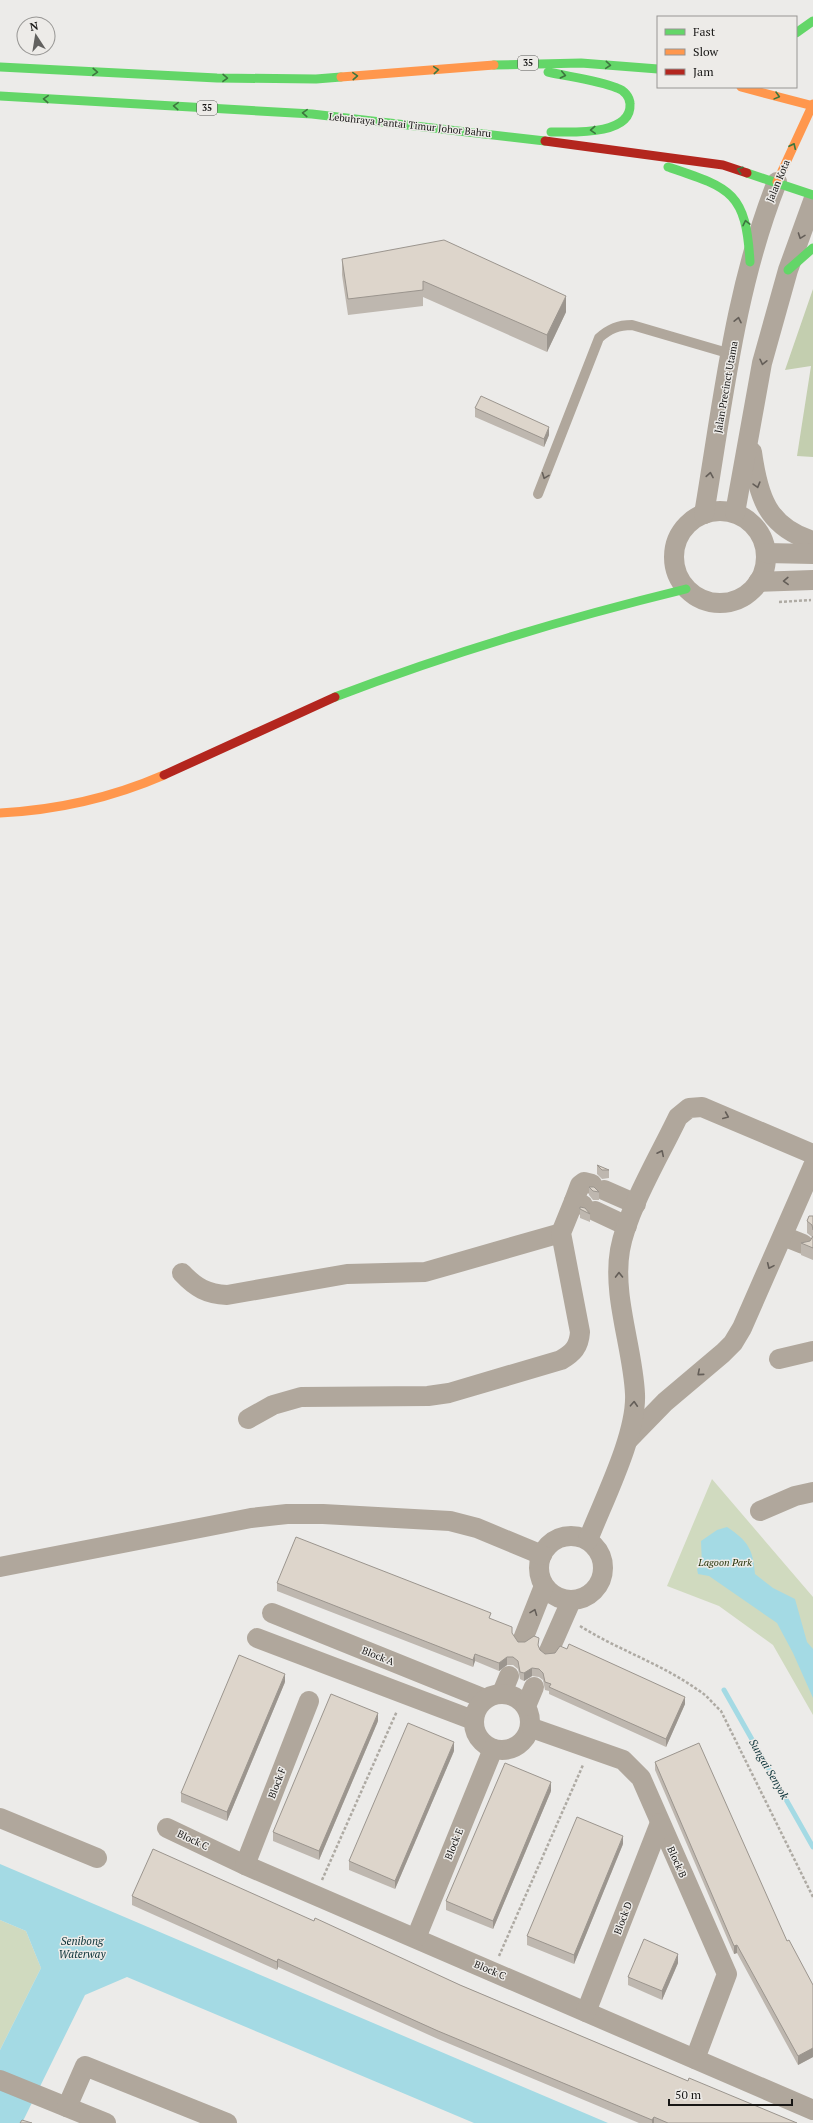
<svg xmlns="http://www.w3.org/2000/svg" width="813" height="2123" font-family="'PT Serif',serif">
  <rect width="100%" height="100%" fill="#ecebe9"/>
  <g fill="#d0dabf">
    <path d="M712,1479L813,1597V1715L773,1645L719,1606L667,1586Z"/>
    <path d="M0,1920L26,1931L41,1968L0,2050Z"/>
  </g>
  <path fill="#c3ceaf" d="M813,289V457L797,456L811,366L785,370Z"/>
  <g fill="#a4dae4">
    <path d="M727,1527C748,1541 753,1549 755,1574L773,1588L795,1599L807,1642L813,1649V1698L793,1653L777,1623L709,1576L698,1574L697,1569L702,1565L701,1541L717,1530Z"/>
    <path d="M0,1864L608,2123H474L127,1977L85,1995L22,2123H0V2050L41,1968L26,1931L0,1920Z"/>
  </g>
  <g fill="none" stroke-linecap="round" stroke-linejoin="round">
    <path stroke="#a4dae4" stroke-width="5" d="M724,1690L813,1847"/>
    <g stroke="#aeaaa3" stroke-width="2.5" stroke-dasharray="3 2" stroke-linecap="butt">
      <path d="M779,602L811,600"/>
      <path d="M580,1626C618,1650 662,1664 698,1690C707,1695 713,1704 721,1711L813,1897"/>
      <path d="M322,1880L397,1711"/>
      <path d="M499,1956L583,1765"/>
    </g>
    <path stroke="#b0a79c" stroke-width="10" d="M538,494L599,338C609,329 618,325 632,325L731,354"/>
    <g stroke="#b0a79c" stroke-width="20">
      <path d="M752,452C758,496 767,527 813,541"/>
      <circle cx="720" cy="557" r="46"/>
      <path d="M735,513L762,363L788,270L813,201"/>
      <path d="M704,514C723,402 735,287 777,182"/>
      <path d="M766,553L813,554"/>
      <path d="M758,582L813,580"/>
      <path d="M604,1190L636,1204"/>
      <path d="M583,1205L574,1201L580,1185L584,1182L592,1184"/>
      <path d="M595,1211L627,1226"/>
      <path d="M783,1236L803,1244"/>
      <path d="M182,1273C196,1288 207,1294 227,1295L347,1274L425,1272L561,1233"/>
      <path d="M779,1359L813,1351"/>
      <path d="M248,1419L273,1405L301,1397L428,1396L449,1393L561,1360C573,1353 579,1347 580,1332L561,1233L574,1201"/>
      <path d="M628,1440L665,1402L723,1353L733,1343L742,1328L813,1166"/>
      <path d="M760,1511L795,1496L813,1492"/>
      <circle cx="571" cy="1568" r="32"/>
      <path d="M588,1540C603,1501 637,1435 635,1394C633,1348 612,1296 620,1250C627,1210 660,1155 678,1117L689,1108L702,1107L813,1154"/>
      <path d="M0,1567L251,1518L287,1514H323L450,1521L477,1528L542,1555"/>
      <path d="M272,1613L485,1699"/>
      <path d="M257,1638L473,1720"/>
      <path d="M523,1639L544,1586"/>
      <path d="M549,1651L571,1601"/>
      <path d="M502,1693L509,1676"/>
      <circle cx="502" cy="1722" r="28"/>
      <path d="M526,1706L534,1687"/>
      <path d="M532,1728L623,1760L641,1778L727,1974L695,2059"/>
      <path d="M0,1818L97,1858"/>
      <path d="M167,1828L245,1865L813,2110"/>
      <path d="M245,1865L309,1701"/>
      <path d="M416,1938L493,1749"/>
      <path d="M586,2012L660,1823"/>
      <path d="M0,2080L106,2123"/>
      <path d="M67,2107L85,2066L227,2123"/>
    </g>
    <g stroke="#63d668" stroke-width="9">
      <path d="M796,33L813,21"/>
      <path d="M494,65L581,63L658,69"/>
      <path d="M0,67L217,78L316,79L341,77"/>
      <path d="M548,72C570,77 597,80 617,88C624,90 630,97 630,104C632,136 571,132 551,132"/>
      <path d="M0,96L312,114L545,141"/>
      <path d="M668,167C731,188 746,192 750,262"/>
      <path d="M747,173L813,195"/>
      <path d="M788,270L813,248"/>
      <path d="M335,697C450,653 567,618 686,589"/>
    </g>
    <g stroke="#ff974d" stroke-width="9">
      <path d="M341,77L494,65"/>
      <path d="M741,87L813,106"/>
      <path d="M777,182L813,104"/>
      <path d="M0,813C58,810 111,798 164,775"/>
    </g>
    <g stroke="#b3261e" stroke-width="9">
      <path d="M545,141L723,165L747,173"/>
      <path d="M164,775L335,697"/>
    </g>
  </g>
  <g fill="#beb7af">
    <path d="M342,259L566,312L547,352L423,297V306L348,315L342,275Z"/>
    <path d="M475,408L549,435L544,447L475,417Z"/>
    <path d="M597,1165L609,1170V1178L602,1179L597,1174Z"/>
    <path d="M589,1187L599,1192V1200H593L589,1195Z"/>
    <path d="M580,1209L590,1214V1222L580,1218Z"/>
    <path d="M813,1216V1260L801,1255V1243L810,1241L812,1237L807,1233V1221Z"/>
    <path d="M277,1583L491,1619L512,1634L518,1642L539,1646V1647L540,1650L545,1654L685,1704L666,1747L549,1694V1691L545,1690L543,1680L539,1677L532,1676L524,1681L520,1679L518,1669L513,1665H507L499,1671L475,1661L473,1667L277,1591Z"/>
    <path d="M285,1682L227,1821L181,1802V1793Z"/>
    <path d="M378,1721L319,1860L273,1841V1832Z"/>
    <path d="M454,1751L395,1889L349,1870V1861Z"/>
    <path d="M655,1762L787,1941L813,1985V2057L798,2065L737,1953L734,1954L655,1770Z"/>
    <path d="M551,1791L493,1929L446,1910V1901Z"/>
    <path d="M623,1844L574,1964L527,1945V1936Z"/>
    <path d="M132,1896L314,1921L460,1985L688,2081L797,2123H639L438,2039L278,1967L277,1970L132,1905Z"/>
    <path d="M678,1963L662,2000L628,1985V1977Z"/>
  </g>
  <g fill="#9b958e">
    <path d="M566,296V312L547,352V335Z"/>
    <path d="M549,427V435L544,447V439Z"/>
    <path d="M475,1654V1661L473,1667V1660Z"/>
    <path d="M507,1657V1665L499,1671V1663Z"/>
    <path d="M532,1668V1676L524,1681V1673Z"/>
    <path d="M285,1674V1682L227,1821V1812Z"/>
    <path d="M685,1697V1704L666,1747V1739Z"/>
    <path d="M378,1713V1721L319,1860V1851Z"/>
    <path d="M454,1742V1751L395,1889V1881Z"/>
    <path d="M551,1782V1791L493,1929V1921Z"/>
    <path d="M623,1836V1844L574,1964V1955Z"/>
    <path d="M737,1945V1953L734,1954V1946Z"/>
    <path d="M678,1954V1963L662,2000V1991Z"/>
    <path d="M278,1959V1967L277,1970V1962Z"/>
    <path d="M813,2048V2057L798,2065V2056Z"/>
    <path d="M654,2117V2123H652V2120Z"/>
  </g>
  <g fill="#ddd5cb" stroke="#9b958e">
    <path d="M444,240L566,296L547,335L423,281V290L348,299L342,259Z"/>
    <path d="M481,396L549,427L544,439L475,408Z"/>
    <path d="M597,1165L609,1170H602Z"/>
    <path d="M589,1187H594L599,1192L593,1191Z"/>
    <path d="M580,1207L585,1208L590,1214L580,1209Z"/>
    <path d="M809,1216H813V1230L812,1225L807,1221Z"/>
    <path d="M813,1236V1248L801,1243L810,1241Z"/>
    <path d="M296,1537L491,1613L489,1618L512,1627V1633L518,1642H525L534,1636L539,1638L538,1645L540,1650L545,1654L555,1653L560,1646L567,1649L569,1644L685,1697L666,1739L549,1687L551,1684L545,1682L543,1673L539,1669L532,1668L524,1673L520,1672L518,1661L513,1657H507L499,1663L475,1654L473,1660L277,1583Z"/>
    <path d="M239,1655L285,1674L227,1812L181,1793Z"/>
    <path d="M331,1694L378,1713L319,1851L273,1832Z"/>
    <path d="M408,1723L454,1742L395,1881L349,1861Z"/>
    <path d="M699,1743L787,1941L789,1940L813,1985V2048L798,2056L737,1945L734,1946L655,1762Z"/>
    <path d="M505,1763L551,1782L493,1921L446,1901Z"/>
    <path d="M577,1817L623,1836L574,1955L527,1936Z"/>
    <path d="M153,1849L314,1921L315,1918L460,1985L688,2081L689,2078L797,2123H668L654,2117L652,2120L438,2031L278,1959L277,1962L132,1896Z"/>
    <path d="M644,1939L678,1954L662,1991L628,1977Z"/>
    <path d="M22,2120L32,2123H20Z"/>
  </g>
  <defs><path id="oneway-chevron" d="M-2-3.5L2.5 0L-2 3.5" fill="none" stroke-width="1.6" stroke-linecap="round" stroke-linejoin="round"/></defs>
  <g stroke="#3d763e">
    <use href="#oneway-chevron" transform="translate(608 65) rotate(5)"/>
    <use href="#oneway-chevron" transform="translate(436 70) rotate(-5)"/>
    <use href="#oneway-chevron" transform="translate(95 72) rotate(3)"/>
    <use href="#oneway-chevron" transform="translate(563 75) rotate(12)"/>
    <use href="#oneway-chevron" transform="translate(355 76) rotate(-3)"/>
    <use href="#oneway-chevron" transform="translate(225 78) rotate(1)"/>
    <use href="#oneway-chevron" transform="translate(777 96) rotate(15)"/>
    <use href="#oneway-chevron" transform="translate(46 99) rotate(-177)"/>
    <use href="#oneway-chevron" transform="translate(176 106) rotate(-177)"/>
    <use href="#oneway-chevron" transform="translate(305 113) rotate(-177)"/>
    <use href="#oneway-chevron" transform="translate(593 130) rotate(177)"/>
    <use href="#oneway-chevron" transform="translate(793 146) rotate(-65)"/>
    <use href="#oneway-chevron" transform="translate(740 170) rotate(-163)"/>
    <use href="#oneway-chevron" transform="translate(746 223) rotate(-102)"/>
  </g>
  <g stroke="#645e58">
    <use href="#oneway-chevron" transform="translate(801 236) rotate(110)"/>
    <use href="#oneway-chevron" transform="translate(738 320) rotate(-78)"/>
    <use href="#oneway-chevron" transform="translate(763 362) rotate(103)"/>
    <use href="#oneway-chevron" transform="translate(710 475) rotate(-80)"/>
    <use href="#oneway-chevron" transform="translate(545 476) rotate(111)"/>
    <use href="#oneway-chevron" transform="translate(757 485) rotate(74)"/>
    <use href="#oneway-chevron" transform="translate(786 581) rotate(178)"/>
    <use href="#oneway-chevron" transform="translate(726 1116) rotate(23)"/>
    <use href="#oneway-chevron" transform="translate(661 1153) rotate(-64)"/>
    <use href="#oneway-chevron" transform="translate(770 1266) rotate(114)"/>
    <use href="#oneway-chevron" transform="translate(619 1275) rotate(-91)"/>
    <use href="#oneway-chevron" transform="translate(700 1373) rotate(139)"/>
    <use href="#oneway-chevron" transform="translate(634 1404) rotate(-87)"/>
    <use href="#oneway-chevron" transform="translate(534 1612) rotate(-69)"/>
  </g>
  <g text-anchor="middle" dominant-baseline="central" stroke-width="3" stroke-linejoin="round" paint-order="stroke">
    <g fill="#edebe8" stroke="#575654" stroke-width="1">
      <rect x="518" y="56" width="20" height="14" rx="3"/>
      <rect x="197" y="101" width="20" height="14" rx="3"/>
    </g>
    <g font-size="9" font-weight="bold" fill="#171615">
      <text x="528" y="63">35</text>
      <text x="207" y="108">35</text>
    </g>
    <g font-size="10" fill="#171615" stroke="#edebe8">
      <text transform="translate(410 125) rotate(6)">Lebuhraya Pantai Timur Johor Bahru</text>
      <text transform="translate(778 181) rotate(-67)">Jalan Kota</text>
      <text transform="translate(726 387) rotate(-80)">Jalan Precinct Utama</text>
      <text transform="translate(378 1656) rotate(22)">Block A</text>
      <text transform="translate(277 1783) rotate(-69)">Block F</text>
      <text transform="translate(193 1840) rotate(25)">Block C</text>
      <text transform="translate(454 1844) rotate(-68)">Block E</text>
      <text transform="translate(677 1862) rotate(66)">Block B</text>
      <text transform="translate(623 1918) rotate(-69)">Block D</text>
      <text transform="translate(490 1970) rotate(23)">Block C</text>
    </g>
    <g font-size="10" font-style="italic" fill="#263308" stroke="#edebe8">
      <text x="725" y="1562">Lagoon Park</text>
    </g>
    <g font-size="11" font-style="italic" fill="#083036" stroke="#edebe8">
      <text transform="translate(769 1769) rotate(60)">Sungai Senyok</text>
      <text x="82" y="1941">Senibong<tspan x="82" dy="13">Waterway</tspan></text>
    </g>
  </g>
  <rect x="657" y="16" width="140" height="72" fill="#edebe8" stroke="#979694"/>
  <rect x="665" y="29" width="20" height="6" fill="#63d668" stroke="#979694"/>
  <text x="693" y="36" font-size="12" fill="#171615">Fast</text>
  <rect x="665" y="49" width="20" height="6" fill="#ff974d" stroke="#979694"/>
  <text x="693" y="56" font-size="12" fill="#171615">Slow</text>
  <rect x="665" y="69" width="20" height="6" fill="#b3261e" stroke="#979694"/>
  <text x="693" y="76" font-size="12" fill="#171615">Jam</text>
  <g transform="translate(36 36) rotate(348)"><circle r="19" fill="#edebe8" stroke="#979694"/>
  <path d="M0-3L7 15L0 10L-7 15Z" fill="#62615f"/>
  <text y="-6" font-size="11" font-weight="bold" text-anchor="middle" fill="#171615">N</text>
  </g>
  <path d="M669 2099v6h123v-6" fill="none" stroke="#171615" stroke-width="2"/>
  <text x="675" y="2099" font-size="12" fill="#171615" stroke="#edebe8" stroke-width="3" paint-order="stroke">50 m</text>
</svg>
